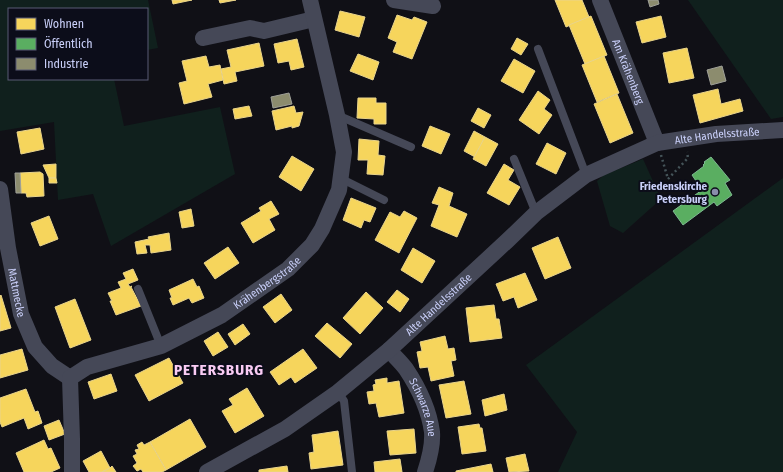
<svg xmlns="http://www.w3.org/2000/svg" width="783" height="472" font-family="'Fira Sans Condensed',sans-serif">
  <rect width="100%" height="100%" fill="#101016"/>
  <g fill="#10201d">
    <path d="M0,0H148L158,48L147,50V9H9V79H114L124,126L220,107L235,174L111,246L93,194L58,200L54,122L0,131Z"/>
    <path d="M688,0H783V117L771,119Z"/>
    <path d="M643,159L661,199L623,233L610,226L597,181L604,175Z"/>
    <path d="M783,178V472H558L577,432L526,365Z"/>
  </g>
  <g fill="#f6d55c" stroke="#e9d48b">
    <path d="M172,0H192L173,4Z"/>
    <path d="M219,0H236L220,3Z"/>
    <path d="M555,0H582L589,17L566,27Z"/>
    <path d="M340,11L365,17L359,37L335,30Z"/>
    <path d="M397,15L412,20L414,17L427,22L412,59L393,52L397,42L388,38Z"/>
    <path d="M591,16L607,55L585,64L569,25Z"/>
    <path d="M661,16L666,37L642,43L636,22Z"/>
    <path d="M517,38L528,44L521,55L511,49Z"/>
    <path d="M297,39L304,67L291,70L289,61L278,63L274,44Z"/>
    <path d="M259,43L264,66L235,72L237,81L224,84L221,69L231,67L227,50Z"/>
    <path d="M687,48L694,78L669,83L663,53Z"/>
    <path d="M358,54L379,62L373,80L350,71Z"/>
    <path d="M206,56L209,67L220,65L223,80L208,84L212,97L184,104L179,83L187,81L182,61Z"/>
    <path d="M604,56L619,93L597,102L582,65Z"/>
    <path d="M514,59L535,71L523,93L501,81Z"/>
    <path d="M718,89L721,104L740,99L743,111L700,123L693,95Z"/>
    <path d="M538,91L550,100L544,109L552,115L539,134L519,120Z"/>
    <path d="M617,94L633,133L610,143L594,104Z"/>
    <path d="M358,98H376V103H386V124H374V119L357,118Z"/>
    <path d="M249,106L252,116L235,119L233,109Z"/>
    <path d="M294,106L296,113L303,112L299,126L292,128V126L276,130L272,111Z"/>
    <path d="M478,108L491,115L484,128L471,121Z"/>
    <path d="M430,126L450,134L441,154L422,146Z"/>
    <path d="M40,128L44,149L21,154L17,132Z"/>
    <path d="M474,131L485,137L475,157L464,151Z"/>
    <path d="M485,137L498,144L486,166L473,159Z"/>
    <path d="M359,139L379,141L378,155L385,156L383,175L367,174L368,160H358Z"/>
    <path d="M547,143L566,153L556,174L536,164Z"/>
    <path d="M292,156L314,169L301,191L279,177Z"/>
    <path d="M56,164V178H49L43,165Z"/>
    <path d="M504,164L514,170L508,180L520,187L509,205L487,193Z"/>
    <path d="M40,172L43,174L44,196L27,197L26,193H21L20,173Z"/>
    <path d="M49,178H56L57,183H49Z"/>
    <path d="M439,187L453,193L449,206L467,214L457,237L431,226L439,205L432,203Z"/>
    <path d="M351,198L376,208L370,222L364,220L361,228L343,220Z"/>
    <path d="M271,201L279,214L269,219L275,230L253,243L241,223L261,211L259,208Z"/>
    <path d="M191,209L194,226L182,228L179,212Z"/>
    <path d="M404,211L417,218L399,253L375,240L390,212L400,217Z"/>
    <path d="M49,216L58,239L40,246L31,223Z"/>
    <path d="M169,233L171,250L151,253L150,245H145L147,253L137,254L135,242L149,239L148,237Z"/>
    <path d="M558,237L571,268L545,279L532,248Z"/>
    <path d="M228,247L239,263L215,279L204,263Z"/>
    <path d="M413,248L435,261L422,283L401,270Z"/>
    <path d="M133,269L138,280L128,284L130,287L132,286L131,287L141,306L116,315L110,301H112L108,293L121,288L118,282L126,279L123,273Z"/>
    <path d="M525,273L537,300L518,308L514,297L503,301L496,284Z"/>
    <path d="M193,279L197,287L199,286L204,298L192,303L189,298L173,305L170,298H172L169,290Z"/>
    <path d="M397,290L409,299L400,312L387,302Z"/>
    <path d="M366,292L383,308L360,334L343,318Z"/>
    <path d="M281,294L292,310L275,323L263,307Z"/>
    <path d="M1,295L11,328L0,331V296Z"/>
    <path d="M75,299L91,340L70,348L55,307Z"/>
    <path d="M494,305L496,319H499L502,338L470,342L466,308Z"/>
    <path d="M327,323L352,344L340,358L315,336Z"/>
    <path d="M243,324L250,334L235,345L228,334Z"/>
    <path d="M218,332L228,347L213,356L204,341Z"/>
    <path d="M445,336L448,349L454,348L456,360L451,361L454,376L431,381L428,367L420,368L417,352L422,351L420,342Z"/>
    <path d="M22,349L28,370L0,378V355Z"/>
    <path d="M303,349L317,368L295,383L291,377L279,385L270,372Z"/>
    <path d="M169,358L183,383L149,401L135,375Z"/>
    <path d="M111,374L117,391L94,399L88,382Z"/>
    <path d="M387,378V383L399,381L404,413L379,417L376,403L369,404L367,392L374,391L373,385L376,384L375,380Z"/>
    <path d="M464,381L471,414L446,418L439,385Z"/>
    <path d="M247,388L264,416L235,433L222,411L233,405L229,399Z"/>
    <path d="M26,389L35,412L38,411L42,423L28,429L24,418L2,427L0,422V398Z"/>
    <path d="M504,394L507,410L485,416L482,400Z"/>
    <path d="M190,419L206,447L166,470L150,442Z"/>
    <path d="M59,420L65,434L49,440L44,426Z"/>
    <path d="M479,424L480,428H482L486,451L462,454L458,427Z"/>
    <path d="M414,429L416,453L390,455L387,431Z"/>
    <path d="M338,431L343,465L311,469L309,453L314,452L312,435Z"/>
    <path d="M44,440L48,449L51,448L60,468L51,472H24L16,453Z"/>
    <path d="M142,442L144,445L150,442L166,470L162,472H143L141,469L137,471L133,466L137,463L133,456L137,454L135,450L139,449L137,445Z"/>
    <path d="M101,451L110,468L102,472H89L83,461Z"/>
    <path d="M525,454L529,471L509,472L506,458Z"/>
    <path d="M400,459L402,472H375L374,462Z"/>
    <path d="M491,464L493,472H456V471Z"/>
    <path d="M112,466L116,472H102L110,468Z"/>
    <path d="M287,466L288,472H259V470Z"/>
  </g>
  <path fill="#5aae61" stroke="#7cb88f" d="M711,157L730,180L725,183L732,195L717,206L714,202L683,225L673,211L702,190L692,175L704,166L703,165L705,163L704,162Z"/>
  <g fill="#8c8c6e" stroke="#9fa098">
    <path d="M648,0H658L659,4L650,7Z"/>
    <path d="M722,66L726,81L711,85L707,70Z"/>
    <path d="M289,93L292,104L273,108L271,97Z"/>
    <path d="M15,173H20L21,193H16Z"/>
  </g>
  <g fill="none" stroke-linecap="round" stroke-linejoin="round">
    <path stroke="#455459" stroke-width="2.5" stroke-dasharray="2 3" stroke-linecap="butt" d="M661,155L668,179L688,158L687,152"/>
    <g stroke="#454857" stroke-width="8">
      <path d="M538,49L586,175"/>
      <path d="M337,115L411,147"/>
      <path d="M514,159L536,213"/>
      <path d="M340,178L384,200"/>
      <path d="M138,289L161,346"/>
      <path d="M338,392L344,401L352,472"/>
    </g>
    <g stroke="#454857" stroke-width="16">
      <path d="M394,0L433,6"/>
      <path id="s1" d="M600,0L657,143"/>
      <path d="M203,38L250,28L264,31L314,19"/>
      <path id="s2" d="M0,189L8,248L21,314L35,347L52,366L70,378"/>
      <path id="s3" d="M389,350C394,356 401,362 406,369C418,387 429,410 432,432C433,445 429,460 425,472"/>
      <path id="s4" d="M72,472V439L70,378L87,367L161,346L222,315L288,269L312,245L322,229L339,190L344,152L337,115L310,0"/>
      <path id="s5" d="M207,472L285,429L338,392L389,350L507,241L536,213L586,175L657,143L716,134L783,130"/>
    </g>
  </g>
  <circle fill="#898daa" stroke="#0c0d1a" stroke-width="1.5" cx="715" cy="192" r="4"/>
  <g text-anchor="middle" dominant-baseline="central" stroke-width="4" stroke-linejoin="round" paint-order="stroke">
    <g font-size="11" fill="#cad0fa" stroke="#0c0d1a">
      <text stroke="none"><textPath href="#s1" startOffset="77">Am Krähenberg</textPath></text>
      <text stroke="none"><textPath href="#s5" startOffset="622">Alte Handelsstraße</textPath></text>
      <text stroke="none"><textPath href="#s4" startOffset="315">Krähenbergstraße</textPath></text>
      <text stroke="none"><textPath href="#s2" startOffset="105">Mattmecke</textPath></text>
      <text stroke="none"><textPath href="#s5" startOffset="287">Alte Handelsstraße</textPath></text>
      <text stroke="none"><textPath href="#s3" startOffset="68">Schwarze Aue</textPath></text>
    </g>
    <g font-size="11" font-weight="bold" fill="#cad0fa" stroke="#0c0d1a" text-anchor="end">
      <text x="707" y="186">Friedenskirche<tspan x="707" dy="13">Petersburg</tspan></text>
    </g>
    <g font-size="15" font-weight="bold" letter-spacing="1" fill="#faccf4" stroke="#0c0d1a">
      <text x="219" y="370">PETERSBURG</text>
    </g>
  </g>
  <rect x="8" y="8" width="140" height="72" fill="#0c0d1a" stroke="#585b74"/>
  <rect x="16" y="18" width="20" height="12" fill="#f6d55c" stroke="#585b74"/>
  <text x="44" y="28" font-size="12" fill="#cad0fa">Wohnen</text>
  <rect x="16" y="38" width="20" height="12" fill="#5aae61" stroke="#585b74"/>
  <text x="44" y="48" font-size="12" fill="#cad0fa">Öffentlich</text>
  <rect x="16" y="58" width="20" height="12" fill="#8c8c6e" stroke="#585b74"/>
  <text x="44" y="68" font-size="12" fill="#cad0fa">Industrie</text>
</svg>
